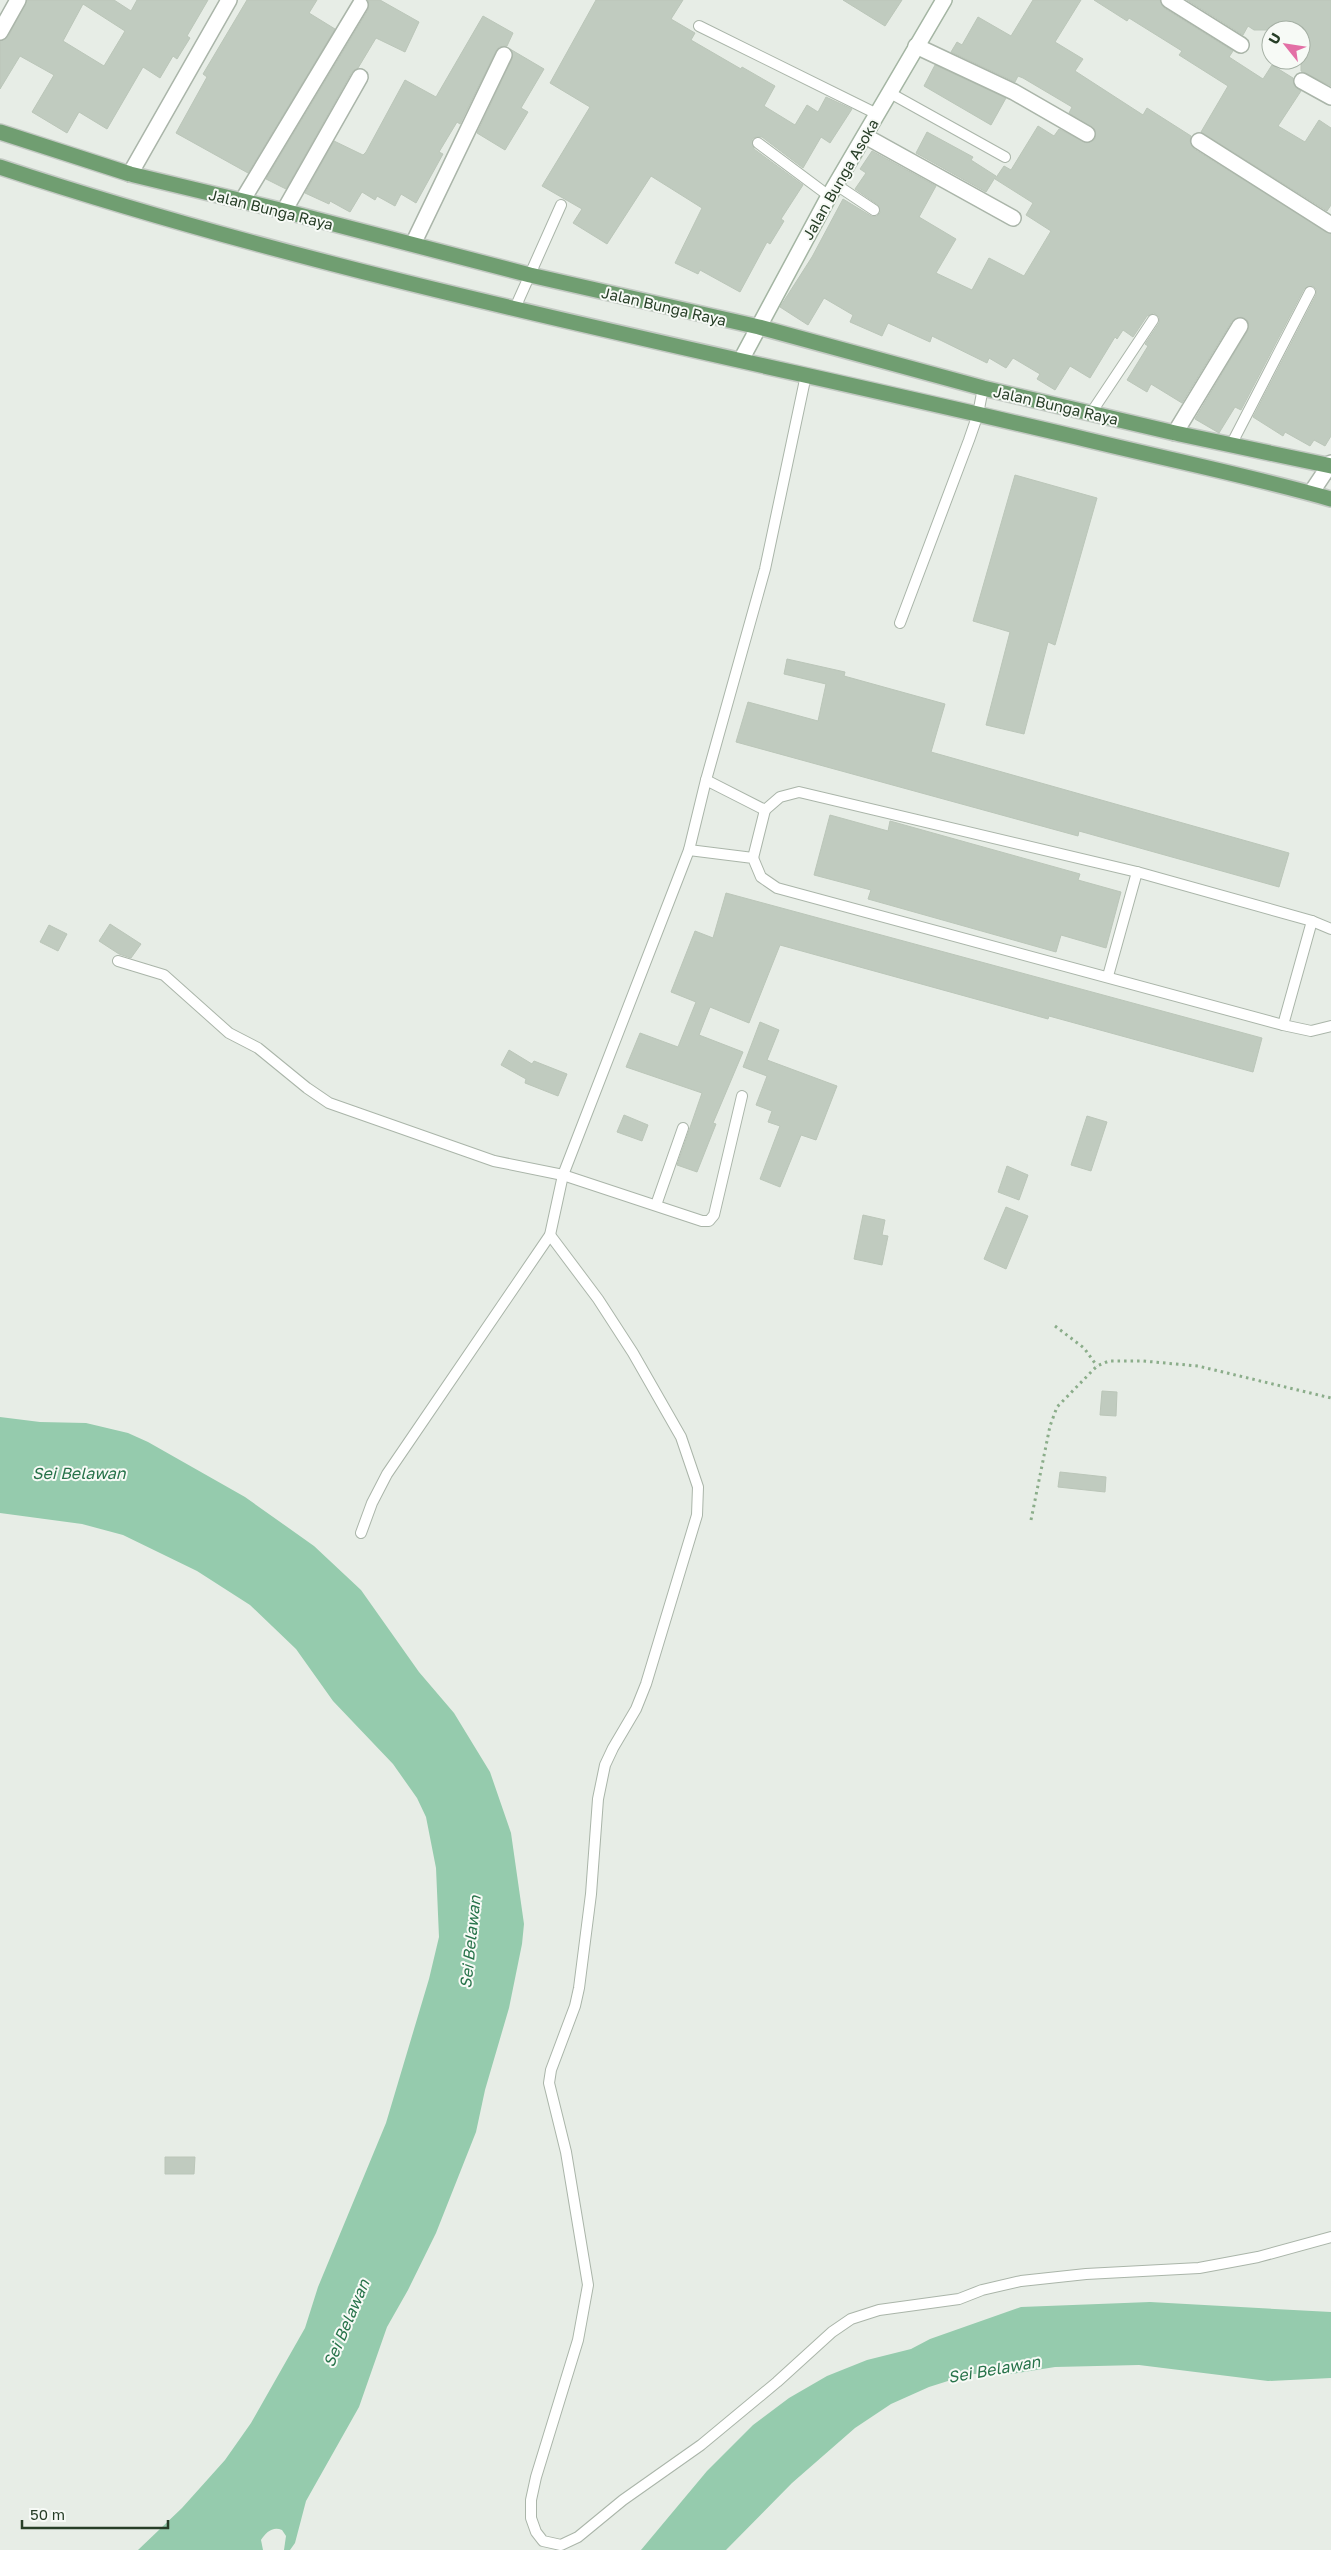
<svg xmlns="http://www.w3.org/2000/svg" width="1331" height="2550" font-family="'Golos Text',sans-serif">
  <rect width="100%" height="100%" fill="#e7ede6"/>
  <g fill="#95cbad">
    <path d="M0,1417L40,1422L86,1423L128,1433L148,1442L245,1497L314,1546L361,1590L419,1672L454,1713L490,1772L511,1833L524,1924L522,1944L509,2008L485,2090L476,2132L436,2233L408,2290L387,2327L359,2407L306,2501L295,2543L290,2550H284L286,2536L282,2530C273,2526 266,2532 261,2540L263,2550H138L182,2508L225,2460L251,2423L305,2328L318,2287L386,2123L429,1979L439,1937L436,1868L426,1817L417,1798L393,1764L333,1701L296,1649L250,1605L197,1571L123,1535L82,1524L0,1513Z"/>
    <path d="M1150,2302L1331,2312V2378L1268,2381L1139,2365L1055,2367L1011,2374H970L929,2387L891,2404L855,2428L792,2483L726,2550H641L707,2471L753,2425L789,2398L827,2376L867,2360L911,2349L930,2339L1021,2307Z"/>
  </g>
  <g fill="#c0cbbf" stroke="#bbc6b9" fill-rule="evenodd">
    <path d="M27,0H114L131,11L137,0H208L187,36L190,38L177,59L173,56L160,78L143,67L107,129L79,112L67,133L32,112L54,75L20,56L0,89V41L8,37ZM83,4L125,31L104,66L63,41Z"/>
    <path d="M247,0H317L309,13L335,29L248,173L176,133L207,77L203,74Z"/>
    <path d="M368,0H380L419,22L405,52L376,38L358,68L352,72L286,189L266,179L368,10Z"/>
    <path d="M596,0H683L671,19L695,33L691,40L741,69L742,67L775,86L764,106L795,125L807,105L818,112L826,97L852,109L830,143L821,137L803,168L762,137H756L752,139L754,149L803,185L781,219L784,221L770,244L767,242L740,292L700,270L698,274L675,263L702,208L651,176L607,244L573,223L582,209L542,186L590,107L550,83Z"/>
    <path d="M843,0H902L885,26Z"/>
    <path d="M1033,0H1081L1055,42L1083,59L1075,71L1143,115L1147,108L1191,136L1190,141L1194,149L1331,234V436L1325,446L1314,440L1310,446L1285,432L1283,436L1253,417L1316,295V289L1313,286L1304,289L1241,410L1235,407L1219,433L1195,419L1248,330V321L1241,317L1232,321L1182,403L1151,384L1147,392L1127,380L1148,346L1145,344L1159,323V317L1154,313L1147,316L1133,337L1123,330L1117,339L1115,337L1090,378L1070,366L1055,390L1037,379L1040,374L1013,358L1006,368L989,358L987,363L932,336L930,342L888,323L882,336L850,322L853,315L824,298L808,325L780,307L812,257L843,199L871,216H877L880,213L878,205L855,189L866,173L860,169L872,151L936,186L919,217L956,239L936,273L972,290L989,258L1024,276L1051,231L1026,215L1033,203L995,179L1004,166L1011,170L1038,126L1054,136L1059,129L1087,143L1095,139V130L1069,113L1072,107L1023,78L1018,76L1015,82L951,52L957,42L962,45L978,17L1011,36Z"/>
    <path d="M1094,0H1160L1164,8L1233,51L1229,57L1263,79L1272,65L1293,78L1294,85L1301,91L1278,126L1305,142L1319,120L1331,128V205L1327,211L1201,132L1228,86L1179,55L1182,51L1129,18L1127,21Z"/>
    <path d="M1187,0H1331V86L1301,71V30H1254L1248,26L1243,35Z"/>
    <path d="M483,16L513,33L507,46L499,47L496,51L460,124L457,122L439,152L443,154L416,203L401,194L395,206L377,196L375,200L362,192L350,212L330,201L329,204L305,193L334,141L363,155L366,152L405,80L436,97Z"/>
    <path d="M510,49L544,69L521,108L528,112L505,150L477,133L512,59Z"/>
    <path d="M935,65L1006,98L991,125L924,86Z"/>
    <path d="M927,132L973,157L971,160L996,176L986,192L916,153Z"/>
    <path d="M1015,475L1097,498L1055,645L1048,642L1024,734L986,725L1010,632L973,621Z"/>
    <path d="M787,659L845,672L844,676L945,704L931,752L1289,853L1279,887L1079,831L1078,836L736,742L748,702L818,721L826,684L784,674Z"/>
    <path d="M830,815L888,831L890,821L1080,874L1078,880L1121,892L1106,948L1061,935L1056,952L868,899L871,890L814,875Z"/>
    <path d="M726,893L1262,1038L1253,1072L1049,1016L1048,1019L780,945L749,1023L710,1007L699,1035L743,1052L713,1123L716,1124L697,1172L677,1165L702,1093L626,1067L640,1033L678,1047L696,1002L671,992L695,931L713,938Z"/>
    <path d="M110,924L141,944L131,958L119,954L99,941Z"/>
    <path d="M49,925L67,934L58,951L40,942Z"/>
    <path d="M760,1022L779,1030L767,1060L837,1086L816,1140L801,1135L780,1187L760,1179L780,1126L768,1122L772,1111L756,1105L767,1076L743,1067Z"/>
    <path d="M509,1050L532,1064L534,1061L567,1074L558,1096L525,1083L526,1079L501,1065Z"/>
    <path d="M624,1115L648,1125L642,1141L617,1132Z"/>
    <path d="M1087,1116L1107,1122L1091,1171L1071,1165Z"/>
    <path d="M1007,1166L1028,1175L1019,1200L998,1192Z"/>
    <path d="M1006,1207L1028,1216L1006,1269L984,1259Z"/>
    <path d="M863,1215L885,1220L882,1235L888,1236L882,1265L854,1259Z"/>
    <path d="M1102,1391L1117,1392L1116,1416L1100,1415Z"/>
    <path d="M1060,1472L1106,1477L1105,1492L1058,1487Z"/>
    <path d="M165,2157H195L194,2174H165Z"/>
  </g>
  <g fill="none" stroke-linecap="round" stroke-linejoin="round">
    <g stroke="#aab5a9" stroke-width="12">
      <g id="lane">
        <path d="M699,26L877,114"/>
        <path d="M890,93L1005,157"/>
        <path d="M758,143L829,196"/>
        <path d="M835,184L874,210"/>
        <path d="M515,308L561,205"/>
        <path d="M1091,413L1153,320"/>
        <path d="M1231,445L1310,292"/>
        <path d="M900,623L969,440L978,414L983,388"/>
        <path d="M706,780L765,810L780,797L799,792L1137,872L1312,921L1331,929"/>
        <path d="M689,850L753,858L761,877L777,888L1283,1025L1311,1031L1331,1026"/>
        <path d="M753,858L765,810"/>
        <path d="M118,961L164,975L229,1033L258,1048L307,1088L329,1103L494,1161L563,1175L702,1221H709L714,1215L742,1096"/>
        <path d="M1108,976L1137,872"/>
        <path d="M1283,1025L1312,921"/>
        <path d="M656,1205L683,1128"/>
        <path d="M550,1235L598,1299L633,1353L681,1437L698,1487L697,1515L646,1684L636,1709L613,1748L605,1765L598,1799L591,1894L579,1988L575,2006L551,2070L549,2083L566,2152L588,2285L578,2340L536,2477L531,2500V2518L536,2532L543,2541L561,2545L578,2537L623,2500L701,2445L777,2382L832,2332L851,2319L879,2310L959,2299L982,2290L1021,2281L1086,2274L1199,2268L1258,2257L1331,2237"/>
        <path d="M361,1533L372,1503L387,1474L550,1235L563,1175L689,850L706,780L765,569L806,375"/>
      </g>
    </g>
    <g stroke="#aab5a9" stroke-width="18">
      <g id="street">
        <path d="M1169,0L1241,45"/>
        <path d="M0,32L18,0"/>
        <path d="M916,46L1014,92L1087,134"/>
        <path d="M1302,81L1331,97"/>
        <path d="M865,136L1013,218"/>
        <path d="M1199,141L1331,225"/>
        <path d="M130,174L229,0"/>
        <path d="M242,201L360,5"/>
        <path d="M284,211L360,77"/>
        <path d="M413,244L504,55"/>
        <path d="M1175,433L1240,326"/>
        <path d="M1311,493L1331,463"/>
      </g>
    </g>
    <g stroke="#a4b5a3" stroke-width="18">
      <path id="secondary" d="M741,360L829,196L944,0"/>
    </g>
    <g stroke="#c3c9c3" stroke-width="18">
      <g id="primary">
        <path d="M0,132L130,174L284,211L530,275L759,327L983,388L1175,433L1331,466"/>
        <path d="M0,167C351,283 717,352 1076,437C1161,458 1247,475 1331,499"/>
      </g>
    </g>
    <g stroke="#8bad8a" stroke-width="3" stroke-dasharray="2.5 4" stroke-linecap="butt">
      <path d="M1055,1326L1084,1348L1097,1366"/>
      <path d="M1031,1520L1050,1426L1057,1407L1097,1366L1109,1361H1143L1198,1366L1331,1398"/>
    </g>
    <use href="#lane" stroke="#fff" stroke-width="10"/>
    <use href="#street" stroke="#fff" stroke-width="15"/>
    <use href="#secondary" stroke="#fff" stroke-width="15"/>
    <use href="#primary" stroke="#709e71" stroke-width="15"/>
  </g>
  <g text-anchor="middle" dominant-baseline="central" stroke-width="4" stroke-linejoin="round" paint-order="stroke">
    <g font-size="15" fill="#273e27" stroke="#f7faf6">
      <text transform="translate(840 179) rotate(-60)">Jalan Bunga Asoka</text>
      <text transform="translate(271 209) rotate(14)">Jalan Bunga Raya</text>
      <text transform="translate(664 306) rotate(13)">Jalan Bunga Raya</text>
      <text transform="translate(1056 405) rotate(13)">Jalan Bunga Raya</text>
    </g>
    <g font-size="16" font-style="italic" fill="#27734a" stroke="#f7faf6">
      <text x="79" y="1473">Sei Belawan</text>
      <text transform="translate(470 1942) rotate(-84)">Sei Belawan</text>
      <text transform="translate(346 2323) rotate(-67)">Sei Belawan</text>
      <text transform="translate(994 2369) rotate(-10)">Sei Belawan</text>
    </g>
  </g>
  <g transform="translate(1286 45) rotate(300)"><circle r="24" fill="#f7faf6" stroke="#a4afa3"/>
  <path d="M0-4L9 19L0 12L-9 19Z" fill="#e36fa5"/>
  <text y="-8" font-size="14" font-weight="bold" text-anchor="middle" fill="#273e27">U</text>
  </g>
  <path d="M22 2520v8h146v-8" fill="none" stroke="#273e27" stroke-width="2.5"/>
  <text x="30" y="2520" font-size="15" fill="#273e27" stroke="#f7faf6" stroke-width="4" paint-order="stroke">50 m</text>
</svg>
